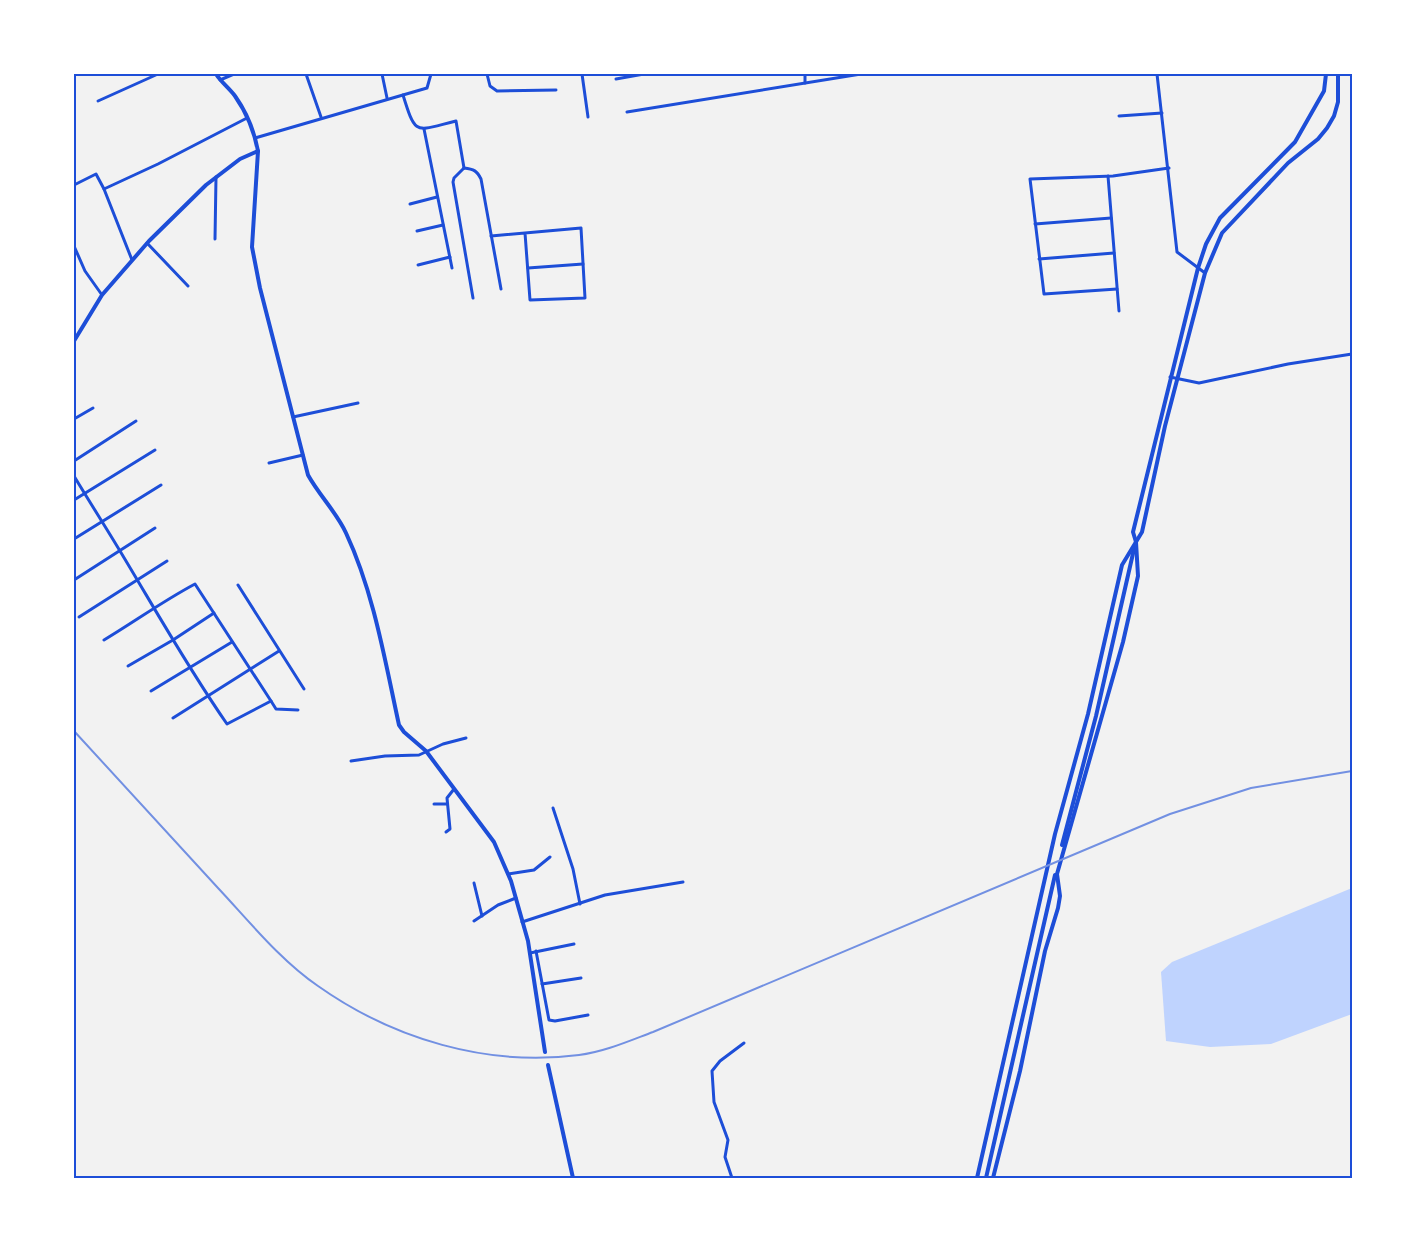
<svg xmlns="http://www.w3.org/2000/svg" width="1426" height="1252" font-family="Karla,sans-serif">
  <rect width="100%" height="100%" fill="#f2f2f2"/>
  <path fill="#bfd3fe" d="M1352,888V1014L1271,1044L1210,1047L1166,1041L1161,972L1172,962Z"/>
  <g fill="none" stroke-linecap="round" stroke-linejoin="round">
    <g stroke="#1d4ed8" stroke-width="3">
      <path d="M306,74L321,117"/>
      <path d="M382,74L387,98"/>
      <path d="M487,74L490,86L497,91L556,90"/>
      <path d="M582,74L588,117"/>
      <path d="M805,74V83"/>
      <path d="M1157,74L1177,252L1205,273"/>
      <path d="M616,79L644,74"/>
      <path d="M220,80L234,74"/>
      <path d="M403,95C416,137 415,131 456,121L464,168"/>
      <path d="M98,101L158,74"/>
      <path d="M627,112L861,74"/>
      <path d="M1119,116L1162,113"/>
      <path d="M424,129L452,268"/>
      <path d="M255,138L427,88L431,74"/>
      <path d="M464,168L454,178L453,182L473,298"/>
      <path d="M464,168C474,169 477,171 481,179L501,289"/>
      <path d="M1108,176L1119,311"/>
      <path d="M74,185L96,174L104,189L158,164L247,118"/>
      <path d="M104,189L132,260"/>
      <path d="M410,204L437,197"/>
      <path d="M1035,224L1111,218"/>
      <path d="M417,231L443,225"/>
      <path d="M491,236L581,228L585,298L530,300L525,233"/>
      <path d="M215,239L216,177"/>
      <path d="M147,243L188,286"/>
      <path d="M74,246L85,271L102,295"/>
      <path d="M1039,259L1114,253"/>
      <path d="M418,265L450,257"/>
      <path d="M528,268L583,264"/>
      <path d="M1117,289L1044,294L1030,179L1113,176L1169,168"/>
      <path d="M1170,377L1199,383L1288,364L1352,354"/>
      <path d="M293,417L358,403"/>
      <path d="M74,419L93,408"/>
      <path d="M74,461L136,421"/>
      <path d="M269,463L303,455"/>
      <path d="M74,476C89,501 105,526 120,551C155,609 188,668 227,724L271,701L195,584C163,601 134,622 104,640"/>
      <path d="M74,500L155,450"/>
      <path d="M74,539L161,485"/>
      <path d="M74,580L155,528"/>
      <path d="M238,585L304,689"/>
      <path d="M79,617L167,561"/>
      <path d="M128,666L173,640L214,613"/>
      <path d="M151,691L232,642"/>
      <path d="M271,701L276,709L298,710"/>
      <path d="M173,718L279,651"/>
      <path d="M351,761L385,756L419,755L443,744L466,738"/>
      <path d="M434,804H447"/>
      <path d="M553,808L573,869L580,904"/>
      <path d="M446,832L450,829L447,798L454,789"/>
      <path d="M508,874L534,870L550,857"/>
      <path d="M474,883L482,916"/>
      <path d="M474,921L498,905L516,898"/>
      <path d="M522,922L605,895L683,882"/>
      <path d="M536,951L549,1020L555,1021L588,1015"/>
      <path d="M530,953L574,944"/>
      <path d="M542,984L581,978"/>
      <path d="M732,1178L725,1157L728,1140L714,1102L712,1071L720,1061L744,1043"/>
    </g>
    <g stroke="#1d4ed8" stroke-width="4">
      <path d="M216,74C221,82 229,88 235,96C247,113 254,130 258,151L252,247L260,288L308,475C319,495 337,513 346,533C374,593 385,661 399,725L404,732L426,751L494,842L511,881L528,941L545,1052"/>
      <path d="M74,341L102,295L149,241L206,185L240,159L258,151"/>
      <path d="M548,1065L573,1178"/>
    </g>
    <g stroke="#1d4ed8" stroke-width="4">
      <path d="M1062,845L1096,716L1134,549"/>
      <path d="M977,1178L1055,834L1088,714L1122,565L1142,532L1165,426L1205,273L1222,233L1288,163L1318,139L1327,128L1334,116L1338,102V74"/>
      <path d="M986,1178L1055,875"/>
      <path d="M993,1178L1020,1071L1045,951L1058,908L1060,896L1057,874L1123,642L1138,576L1136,542L1133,532L1198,268L1206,244L1220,218L1295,142L1324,91L1326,74"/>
    </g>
    <path stroke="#7290e2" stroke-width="2" d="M74,731C122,783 170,835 218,888C249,921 280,960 318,986C393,1039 487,1067 579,1055C604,1052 629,1041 653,1032L1170,814L1251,788L1352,771"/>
  </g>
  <rect width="1426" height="1252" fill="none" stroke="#ffffff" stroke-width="150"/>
  <rect x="75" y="75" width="1276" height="1102" fill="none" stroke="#1d4ed8" stroke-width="2"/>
</svg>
